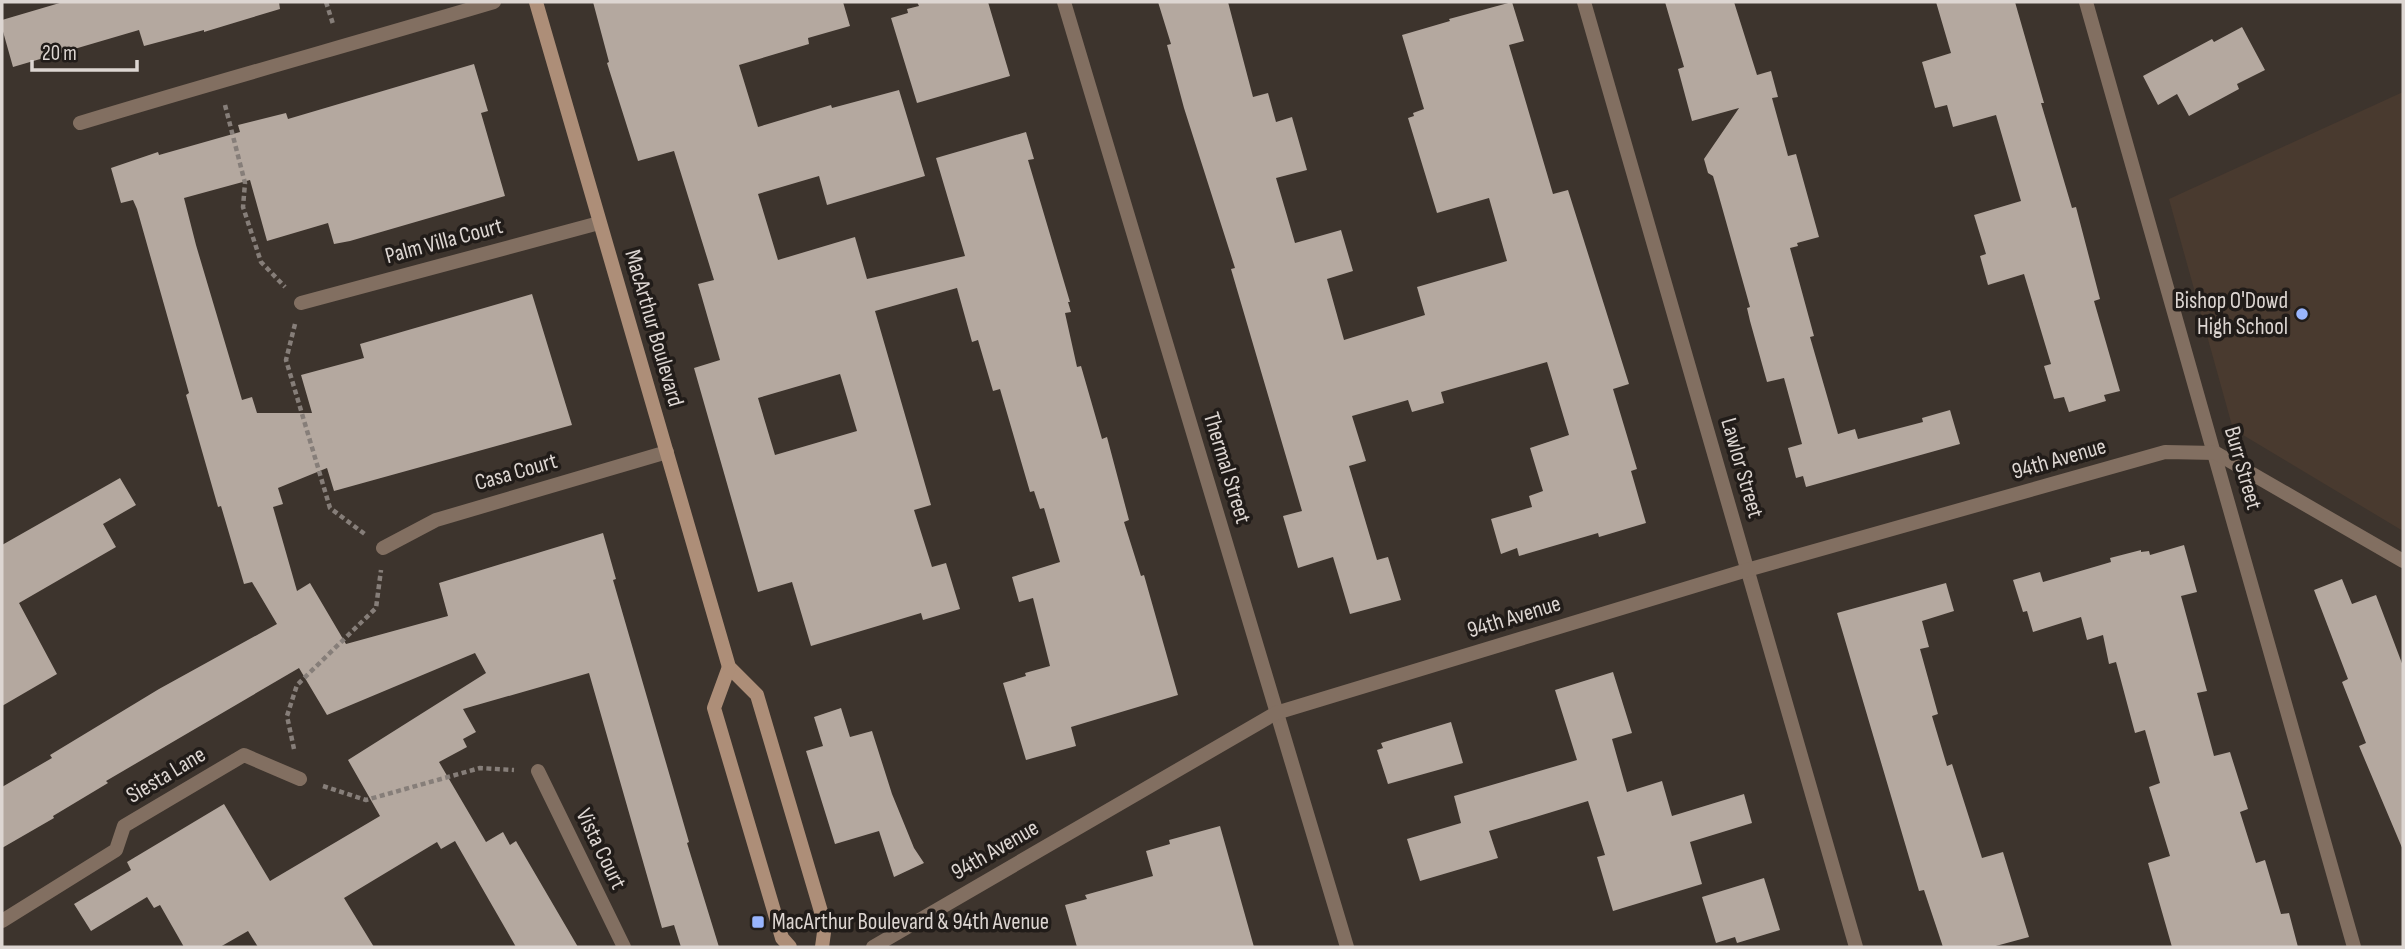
<svg xmlns="http://www.w3.org/2000/svg" width="2405" height="949" font-family="'Sofia Sans Condensed',sans-serif">
  <rect width="100%" height="100%" fill="#3d342d"/>
  <path fill="#493a2f" d="M2403,92V531L2233,429L2169,199Z"/>
  <g fill="#b4a89f" fill-rule="evenodd">
    <path d="M63,2H279L280,9L204,32V30L144,46L139,30L13,67L2,28V20Z"/>
    <path d="M593,2H843L850,26L808,38L809,44L739,65L758,127L831,105L832,108L899,90L925,176L827,205L819,176L758,194L778,260L855,237L867,279L965,256L936,158L1026,132L1034,159L1028,160L1070,302H1068L1071,312L1065,313L1077,367L1081,366L1102,439L1107,437L1129,520L1124,522L1141,576L1144,575L1178,695L1071,727L1076,746L1026,760L1003,683L1026,676L1025,673L1050,666L1033,598L1019,602L1012,577L1060,562L1044,508L1040,509L1034,491L1030,492L1000,389L993,391L978,340L972,342L957,288L875,311L931,505L914,510L932,567L946,563L960,609L923,620L921,613L811,646L792,582L758,592L694,368L720,360L698,284L714,280L674,151L638,161L607,63L609,62ZM840,374L857,431L775,455L758,398Z"/>
    <path d="M917,2H988L1010,76L917,103L891,18L908,13L907,9L919,6Z"/>
    <path d="M1158,2H1228L1253,97L1268,93L1276,122L1292,117L1307,170L1276,178L1295,243L1341,230L1353,271L1327,279L1344,340L1425,315L1417,287L1507,261L1489,198L1437,213L1408,118L1414,116L1413,113L1424,109L1402,35L1450,21L1449,19L1512,2L1524,41L1509,45L1553,194L1568,190L1629,384L1613,389L1637,469L1631,471L1646,523L1599,537L1598,533L1519,556L1517,548L1501,554L1491,519L1532,507L1529,496L1543,491L1530,448L1569,435L1547,362L1441,392L1444,403L1412,412L1408,400L1352,416L1366,461L1349,466L1377,560L1388,557L1401,600L1350,614L1333,557L1298,568L1283,516L1302,511L1231,269L1235,268L1184,108L1167,45L1171,44Z"/>
    <path d="M1665,2H1734L1757,75L1771,71L1778,97L1772,98L1788,156L1796,154L1819,237L1797,243L1798,246L1790,248L1814,336L1810,337L1838,434L1855,429L1858,439L1923,422L1922,418L1950,410L1960,444L1806,487L1803,476L1796,478L1788,448L1802,444L1784,378L1767,382L1750,321L1747,308L1750,307L1718,193L1713,176L1708,173L1704,159L1739,108L1692,121L1678,69L1684,67Z"/>
    <path d="M1936,2H2015L2044,103H2041L2072,208L2076,207L2100,299L2094,301L2120,391L2104,395L2106,401L2069,412L2064,397L2054,399L2044,366L2051,364L2024,274L1988,285L1980,256L1986,254L1974,215L2021,201L1996,115L1953,127L1947,105L1935,108L1922,62L1951,53Z"/>
    <path d="M2242,27L2265,70L2237,84L2239,89L2189,116L2177,94L2158,105L2143,76L2212,39L2214,42Z"/>
    <path d="M474,64L488,111L481,113L505,196L350,241L334,244L328,223L267,241L250,180L184,198L196,245L242,400L252,397L257,413H312L301,375L364,358L360,344L532,294L572,425L334,491L327,468L278,488L283,504L273,507L297,591L310,583L346,644L448,616L439,583L603,533L616,579L613,580L689,842L687,843L719,947H681L674,925L662,928L589,673L463,709L476,732L463,739L467,747L439,762L486,842L503,832L510,845L516,841L578,947H516L455,841L441,849L437,842L344,898L374,947H258L248,931L220,947H184L160,905L154,908L147,897L91,931L74,904L131,870L127,862L224,804L270,881L380,816L348,760L486,673L475,653L327,715L299,668L106,781L108,783L53,816L54,818L2,848V787L52,758L50,755L159,689L277,624L252,582L244,584L221,506L218,507L186,395L189,393L137,209L133,200L121,203L111,168L158,152L159,155L240,132L238,125L286,113L288,119Z"/>
    <path d="M120,478L136,505L103,524L116,547L19,603L57,674L2,706V545Z"/>
    <path d="M2184,545L2197,592L2181,596L2207,691L2197,693L2214,756L2230,752L2248,809L2240,812L2256,863L2265,860L2281,914L2289,913L2298,947H2172L2148,863L2170,856L2149,787L2160,783L2145,730L2135,733L2116,662L2109,664L2103,635L2087,640L2081,617L2033,632L2027,611L2023,612L2013,580L2040,572L2043,582L2111,562L2110,558L2141,550V552L2149,551L2150,555Z"/>
    <path d="M2342,579L2352,604L2376,595L2403,666V850L2359,746L2366,743L2342,682L2348,679L2314,590Z"/>
    <path d="M1946,583L1954,611L1922,621L1929,647L1920,649L1938,714L1932,716L1947,766L1952,764L1982,858L2003,852L2029,937L1992,947H1943L1924,890L1919,891L1837,613Z"/>
    <path d="M1613,672L1632,733L1612,739L1627,792L1662,781L1672,816L1744,794L1752,823L1690,842L1702,884L1613,911L1597,857L1605,855L1588,801L1489,831L1498,858L1420,881L1407,839L1461,823L1454,796L1577,760L1555,690Z"/>
    <path d="M841,708L850,737L872,731L892,794L914,848L924,863L894,877L879,831L835,844L806,751L823,746L814,717Z"/>
    <path d="M1451,722L1463,763L1388,784L1377,750L1383,748L1381,743Z"/>
    <path d="M1220,826L1254,947H1077L1065,905L1087,899L1085,895L1153,876L1146,851L1170,844L1169,840Z"/>
    <path d="M1764,878L1780,930L1737,943L1735,937L1716,943L1702,897Z"/>
  </g>
  <g fill="none" stroke-linecap="round" stroke-linejoin="round">
    <g stroke="#867e79" stroke-width="4.5" stroke-dasharray="5 3.5" stroke-linecap="butt">
      <path d="M326,2L333,24"/>
      <path d="M225,105L245,183L243,207L261,262L285,287"/>
      <path d="M295,324L286,360L330,508L366,535"/>
      <path d="M294,749L287,716L297,685L376,608L381,570"/>
      <path d="M323,786L366,800L480,768L514,770"/>
    </g>
    <g stroke="#826f61" stroke-width="14">
      <path d="M1064,2L1347,947"/>
      <path d="M1584,2L1856,947"/>
      <path d="M2086,2L2354,947"/>
      <path d="M80,123C218,81 356,43 494,2"/>
      <path d="M301,303L599,223"/>
      <path d="M383,548L436,520L667,452"/>
      <path d="M538,771L624,947"/>
      <path d="M2,921L116,850L124,826L244,755L300,779"/>
      <path d="M873,947L1276,713L1747,570L2165,452L2216,453L2403,561"/>
    </g>
    <g stroke="#ad8e78" stroke-width="14">
      <path d="M536,2L729,667L757,695L825,925L822,947"/>
      <path d="M729,667L714,708L782,938L790,947"/>
    </g>
  </g>
  <g fill="#99b5fd" stroke="#211c19" stroke-width="2.5">
    <circle cx="2302" cy="314" r="7"/>
    <rect x="751" y="915" width="14" height="14" rx="3.5"/>
  </g>
  <g text-anchor="middle" dominant-baseline="central" stroke-width="7" stroke-linejoin="round" paint-order="stroke">
    <g font-size="23" fill="#ddd6d2" stroke="#211c19">
      <text transform="translate(444 241) rotate(-15)">Palm Villa Court</text>
      <text transform="translate(654 328) rotate(74)">MacArthur Boulevard</text>
      <text transform="translate(2059 459) rotate(-16)">94th Avenue</text>
      <text transform="translate(1227 468) rotate(73)">Thermal Street</text>
      <text transform="translate(1742 468) rotate(74)">Lawlor Street</text>
      <text transform="translate(2243 468) rotate(74)">Burr Street</text>
      <text transform="translate(516 472) rotate(-16)">Casa Court</text>
      <text transform="translate(1514 617) rotate(-17)">94th Avenue</text>
      <text transform="translate(166 775) rotate(-31)">Siesta Lane</text>
      <text transform="translate(601 849) rotate(64)">Vista Court</text>
      <text transform="translate(995 850) rotate(-30)">94th Avenue</text>
    </g>
    <g font-size="23" fill="#ddd6d2" stroke="#211c19" text-anchor="end">
      <text x="2288" y="301">Bishop O'Dowd<tspan x="2288" dy="26">High School</tspan></text>
      <text x="772" y="922" text-anchor="start">MacArthur Boulevard &amp; 94th Avenue</text>
    </g>
  </g>
  <rect width="2405" height="949" fill="none" stroke="#ddd6d2" stroke-width="7"/>
  <path d="M32 60v10h105v-10" fill="none" stroke="#ddd6d2" stroke-width="3.5"/>
  <text x="42" y="60" font-size="21" fill="#ddd6d2" stroke="#211c19" stroke-width="5" paint-order="stroke">20 m</text>
</svg>
